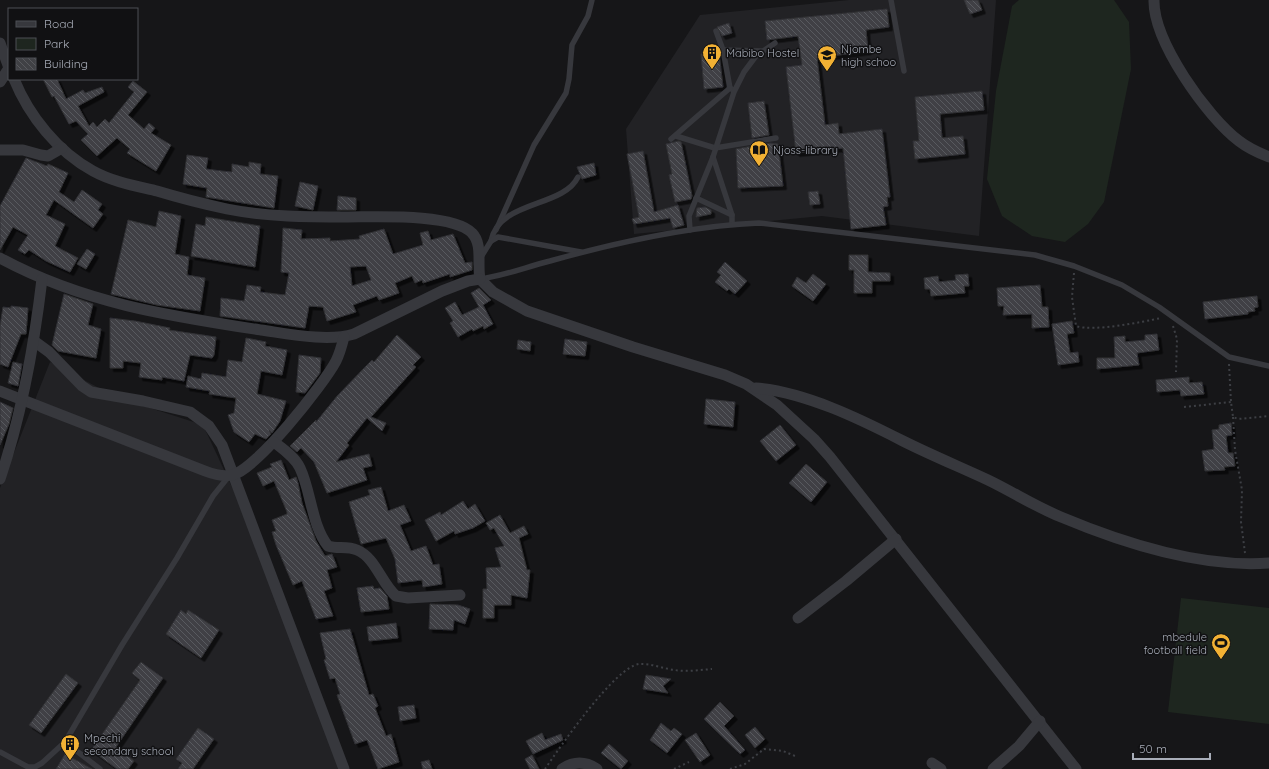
<svg xmlns="http://www.w3.org/2000/svg" width="1269" height="769" font-family="Quicksand,sans-serif">
  <defs>
    <pattern id="building-back-hatch" width="6" height="6" patternUnits="userSpaceOnUse"><rect width="6" height="6" fill="#404145"/><path d="M-1 5l2 2M0 0l6 6M5-1l2 2" fill="none" stroke="#595a5e"/></pattern>
    <filter id="shadow"><feDropShadow dx="3.5" dy="3.5" stdDeviation="0" flood-color="#0009"/></filter>
  </defs>
  <rect width="100%" height="100%" fill="#161618"/>
  <g fill="#222225">
    <path d="M849,0H996L979,236L822,216L634,234L626,129L700,15Z"/>
    <path d="M50,362L116,397L203,425L233,489L343,769H0V488Z"/>
  </g>
  <g fill="#1e261f">
    <path d="M1019,0H1114L1129,22L1131,69L1104,202L1088,224L1065,242L1032,236L1002,216L987,179L996,91L1012,6Z"/>
    <path d="M1181,598L1269,608V724L1168,712Z"/>
  </g>
  <g fill="url(#building-back-hatch)" stroke="#303034" fill-rule="evenodd" filter="url(#shadow)">
    <path d="M964,0H978L982,10L970,14Z"/>
    <path d="M887,9L889,27L866,30L868,51L817,58L825,125L838,123L839,134L882,129L890,197H887L888,206L883,207L886,225L851,229L843,148L796,153L786,67L802,65L798,36L767,40L765,21Z"/>
    <path d="M729,23L732,33L722,36L717,27Z"/>
    <path d="M719,53L723,87L704,89L701,54Z"/>
    <path d="M43,79H57L66,99L83,90L85,93L102,87L104,92L78,106L89,126L93,122L97,127L105,119L109,123L134,92L128,87L133,81L147,92L128,115L144,129L149,123L155,128L151,133L171,145L156,171L127,153L130,149L117,138L97,156L81,140L88,134L76,121L69,124L54,96L52,97Z"/>
    <path d="M982,91L984,110L940,114L942,138L963,136L965,154L915,159L913,141H919L915,97Z"/>
    <path d="M764,101L769,135L752,138L748,103Z"/>
    <path d="M679,141L681,142L692,196L691,199L675,202L669,175L672,174L666,144Z"/>
    <path d="M770,143L778,144L783,186L738,188L736,149Z"/>
    <path d="M643,151L654,212L678,205L684,225L673,228L670,218L634,224L632,219L639,217L627,154Z"/>
    <path d="M187,155L208,158L206,169L222,171L232,172V164L249,167V162L261,164L260,174L278,176L274,208L206,197L207,188L183,184Z"/>
    <path d="M26,158L47,166L48,164L68,173L59,192L74,202L82,190L102,204L98,210L103,214L93,228L54,200L46,215L65,224L55,246L78,258L70,272L46,261L29,250L25,254L18,250L28,235L13,227L0,250V206Z"/>
    <path d="M594,163L596,175L582,179L577,167Z"/>
    <path d="M300,182L318,186L313,210L295,206Z"/>
    <path d="M818,191L820,204L810,205L808,192Z"/>
    <path d="M338,196L356,198V210H337Z"/>
    <path d="M705,207L711,210V214L696,217L697,208Z"/>
    <path d="M159,211L181,216L175,254L189,257L187,275L205,278L200,311L157,305L111,294L128,220L156,227Z"/>
    <path d="M206,217L260,226L255,267L191,256L196,224L205,226Z"/>
    <path d="M283,228L302,230L301,239L330,238V241L360,239L359,236L384,229L393,254L423,245L420,233L428,231L431,240L453,234L465,263L472,262V270L450,277V274L423,283L422,280L415,283L412,276L395,283L399,293L379,300L377,296L353,305L356,312L327,321L323,307L309,306L305,328L220,316L221,298L244,301L247,285L261,287L260,292L285,295L289,273L281,272ZM366,266L371,280L352,286L350,267Z"/>
    <path d="M87,249L95,254L86,269L77,264Z"/>
    <path d="M849,255H868V272L890,273V281H872V293H854V270H849Z"/>
    <path d="M725,262L747,281L735,294L729,289L727,291L715,282L721,275L717,272Z"/>
    <path d="M813,274L826,284L813,301L792,286L797,277L806,283Z"/>
    <path d="M968,274L969,286H964L965,293L931,296L930,289H925L924,278L938,276L939,282L956,280L955,275Z"/>
    <path d="M1040,285L1042,307H1048L1049,327L1032,328V314L1003,315L1004,306H998L997,288Z"/>
    <path d="M479,288L491,300L483,305L493,324L484,329L483,326L473,331L472,329L458,337L450,323L453,321L445,308L455,302L462,315L479,307L471,293Z"/>
    <path d="M64,294L93,304L88,325L101,329L96,358L58,351L52,345Z"/>
    <path d="M1257,296L1258,307L1254,308L1255,311L1248,312V314L1205,319L1203,302Z"/>
    <path d="M11,306L28,308L26,334H21L8,367L0,364V326L3,307L11,308Z"/>
    <path d="M110,318L135,321L170,328L169,330L216,337L214,355L212,358L190,355L184,381L162,377V380L139,377L141,363L123,361V368H110Z"/>
    <path d="M1072,321L1074,333L1067,334L1070,353L1078,352L1079,362L1058,365L1052,324Z"/>
    <path d="M1157,334L1159,350L1137,353L1139,365L1097,369V358H1115L1114,337L1125,336V342L1145,340V335Z"/>
    <path d="M397,335L421,357L413,365L416,367L371,417L386,423L382,431L367,418L347,443L349,445L336,462L369,454L372,466L363,468L367,480L327,493L314,462L301,448L297,452L290,446L316,420V422L338,395L372,360L374,362Z"/>
    <path d="M246,338L266,342L265,346L287,350L282,375L261,371L257,394L286,401L280,421L272,433L269,430L271,434L266,439L255,434L249,442L234,432L228,415L234,413L236,398L209,394L210,391L186,387L188,376L201,379L202,373L226,377L228,360L242,362Z"/>
    <path d="M565,339L587,342L585,356L563,354Z"/>
    <path d="M518,340L531,342L530,351L517,349Z"/>
    <path d="M299,355L321,358L320,373L305,393L296,392Z"/>
    <path d="M13,362L22,364L18,386L8,383Z"/>
    <path d="M1189,377V383L1202,382L1204,394L1181,396L1180,390L1157,392L1156,380Z"/>
    <path d="M706,399L735,402L733,427L704,424Z"/>
    <path d="M0,402L13,408L9,424L0,445Z"/>
    <path d="M1231,423L1232,435L1226,436L1228,453H1233L1235,466L1224,467L1225,470L1205,471L1202,451L1214,449L1212,430L1219,429V425Z"/>
    <path d="M780,425L796,445L776,461L760,441Z"/>
    <path d="M281,460L289,480L296,477L298,483L302,503L316,541L325,556L332,554L337,567L327,570L332,588L324,591L333,616L316,619L302,581L293,585L276,545L272,532L276,531L272,520L287,514V512L274,481L263,486L257,473L272,467L270,464Z"/>
    <path d="M806,464L827,482L811,502L789,483Z"/>
    <path d="M381,487L388,511L404,505L411,521L400,525L411,551L426,546L433,565L439,564L442,584L423,587L422,580L398,583L395,559L386,538L361,544L349,502L370,495L368,490Z"/>
    <path d="M463,501L468,509L475,504L485,521L473,528L455,534L454,531L436,541L425,520L440,512L441,515Z"/>
    <path d="M500,515L510,533L524,526L528,534L519,538L527,570H530L527,598L511,595V605H494V618H483V589H487L486,568L501,567L495,548L504,546L494,528L490,530L486,523Z"/>
    <path d="M373,586L374,589L380,588L387,596L389,609L361,612L357,588Z"/>
    <path d="M430,604L458,605L470,609L465,624L454,620L453,630L429,629Z"/>
    <path d="M181,610L186,614L188,610L219,630L201,658L166,634Z"/>
    <path d="M396,623L398,638L369,641L367,627Z"/>
    <path d="M350,629L369,695L373,694L378,706L375,708L386,736L391,734L399,762L378,769L367,740L355,744L337,695L340,694L335,678L330,679L324,660L326,659L320,633Z"/>
    <path d="M141,662L163,678L116,747L134,761L128,769H117L91,750L140,680L132,673Z"/>
    <path d="M66,674L78,683L41,733L29,725Z"/>
    <path d="M646,675L671,679L663,686L668,693L643,689Z"/>
    <path d="M720,702L734,716L724,726L745,750L740,754L704,719Z"/>
    <path d="M414,705L416,718L400,721L398,707Z"/>
    <path d="M661,723L671,731L674,728L682,734L667,753L650,740Z"/>
    <path d="M755,727L765,739L755,748L745,735Z"/>
    <path d="M198,728L214,739L193,769H178L182,763L176,759Z"/>
    <path d="M542,733L545,740L561,734L563,740L533,754L526,741Z"/>
    <path d="M696,733L710,755L700,762L685,740Z"/>
    <path d="M609,744L628,761L621,769L601,753Z"/>
    <path d="M65,754L92,769H56Z"/>
    <path d="M532,755L539,769H530L525,759Z"/>
    <path d="M429,760L432,769H423L421,762Z"/>
  </g>
  <g fill="none" stroke-linecap="round" stroke-linejoin="round">
    <g stroke="#3d3f44" stroke-width="2" stroke-dasharray="2 3" stroke-linecap="butt">
      <path d="M1074,273L1072,297L1076,326C1093,332 1142,322 1161,318"/>
      <path d="M1173,326L1177,339L1176,372"/>
      <path d="M1229,364L1231,402L1233,417L1238,419L1269,416"/>
      <path d="M1184,407L1231,402"/>
      <path d="M1233,417L1235,450L1242,490L1241,522L1245,553"/>
      <path d="M545,769C560,747 615,667 639,664C651,663 664,669 675,670C687,672 700,670 712,669"/>
      <path d="M674,769L689,762"/>
      <path d="M730,769L745,764L764,749L783,751L795,756"/>
    </g>
    <g stroke="#37383d" stroke-width="5.5">
      <path d="M891,0L904,71"/>
      <path d="M716,31L723,50L730,88L733,90"/>
      <path d="M723,50L762,51"/>
      <path d="M676,136L715,148L776,138"/>
      <path d="M671,139L730,88"/>
      <path d="M713,157L732,215V224"/>
      <path d="M696,198L732,215"/>
      <path d="M496,230L534,145L566,93L569,79L572,45L588,16L592,0"/>
      <path d="M690,230L689,216L713,157L734,92L744,72L756,56L775,43"/>
      <path d="M491,241C499,200 563,208 578,177"/>
      <path d="M481,257L491,241L498,237L581,252"/>
      <path d="M480,279C504,276 526,267 550,261C618,242 689,226 759,223L1035,255L1074,266L1122,285L1159,307L1229,357L1269,366"/>
      <path d="M65,742L100,769"/>
      <path d="M0,752L28,767H35L42,763L65,742L122,645L177,558L213,496L229,476"/>
    </g>
    <g stroke="#37383d" stroke-width="11">
      <path d="M1154,0C1153,41 1207,117 1239,141C1248,148 1259,153 1269,157"/>
      <path d="M0,43L9,68"/>
      <path d="M14,79C29,116 58,152 93,171C113,182 136,186 157,191C180,198 204,204 227,209C267,217 308,217 348,217C375,217 453,213 472,233C483,244 477,265 480,279L493,292L527,311L633,347L725,375L746,384L777,405L814,439L830,457L1076,769"/>
      <path d="M0,82L9,68"/>
      <path d="M0,150H23L41,155L48,156L62,148"/>
      <path d="M0,258C83,303 169,316 261,330C289,334 328,342 354,334L442,291L468,281L480,279"/>
      <path d="M34,341L49,352L82,386L91,392L143,401L190,412L209,426L222,445L344,769"/>
      <path d="M756,388C805,392 860,419 903,441C931,455 960,467 988,480C1013,492 1036,507 1061,517C1123,543 1201,568 1269,563"/>
      <path d="M0,391L205,471C213,474 224,477 232,475C256,470 324,384 336,361C340,353 342,345 344,337"/>
      <path d="M274,442C283,449 295,457 300,468C311,491 312,527 328,546C337,549 347,546 357,550C376,558 381,583 396,596L408,598L460,595"/>
      <path d="M0,479C22,414 34,347 42,279"/>
      <path d="M798,618L846,581L896,539"/>
      <path d="M932,763L941,769"/>
      <path d="M562,769C574,761 585,761 597,769"/>
      <path d="M993,769L1019,746L1040,721"/>
    </g>
  </g>
  <defs>
    <g id="building-pin" transform="scale(1)"><path d="M0 17L-7.5 6A9.5 9.5 0 1 1 7.5 6Z" fill="#f2b134" stroke="#111113"/><path d="M-4-6H4V6H1V3H-1V6H-4ZM-2.5-4.3h1.7v1.8h-1.7ZM.8-4.3h1.7v1.8H.8ZM-2.5-1h1.7V.8h-1.7ZM.8-1h1.7V.8H.8Z" fill="#111"/></g>
    <g id="school-pin" transform="scale(1)"><path d="M0 17L-7.5 6A9.5 9.5 0 1 1 7.5 6Z" fill="#f2b134" stroke="#111113"/><path d="M0-5L7-2L0 1L-7-2ZM-4 1L0 2.5L4 1V4Q0 6-4 4Z" fill="#111"/></g>
    <g id="library-pin" transform="scale(1)"><path d="M0 17L-7.5 6A9.5 9.5 0 1 1 7.5 6Z" fill="#f2b134" stroke="#111113"/><path d="M-6-4Q-3-5.5-.7-3.5V5Q-3 3-6 4ZM6-4Q3-5.5 .7-3.5V5Q3 3 6 4Z" fill="#111"/></g>
    <g id="stadium-pin" transform="scale(1)"><path d="M0 17L-7.5 6A9.5 9.5 0 1 1 7.5 6Z" fill="#f2b134" stroke="#111113"/><path d="M0-5a6.5 5 0 1 0 0 10a6.5 5 0 1 0 0-10ZM-3.5-1.8h7v3.6h-7Z" fill="#111"/></g>
  </defs>
  <g fill-rule="evenodd">
    <use href="#building-pin" x="712" y="53"/>
    <use href="#school-pin" x="827" y="55"/>
    <use href="#library-pin" x="759" y="150"/>
    <use href="#stadium-pin" x="1221" y="643"/>
    <use href="#building-pin" x="70" y="744"/>
  </g>
  <g text-anchor="middle" dominant-baseline="central" stroke-width="3" stroke-linejoin="round" paint-order="stroke">
    <g font-size="11" fill="#a8adb8" stroke="#111113" text-anchor="start">
      <text x="841" y="49">Njombe<tspan x="841" dy="13">high schoo</tspan></text>
      <text x="726" y="53">Mabibo Hostel</text>
      <text x="773" y="150">Njoss-library</text>
      <text x="1207" y="637" text-anchor="end">mbedule<tspan x="1207" dy="13">football field</tspan></text>
      <text x="84" y="738">Mpechi<tspan x="84" dy="13">secondary school</tspan></text>
    </g>
  </g>
  <rect x="8" y="8" width="130" height="72" fill="#111113" stroke="#4d4f55"/>
  <rect x="16" y="21" width="20" height="6" fill="#37383d" stroke="#4d4f55"/>
  <text x="44" y="28" font-size="12" fill="#a8adb8">Road</text>
  <rect x="16" y="38" width="20" height="12" fill="#1e261f" stroke="#4d4f55"/>
  <text x="44" y="48" font-size="12" fill="#a8adb8">Park</text>
  <rect x="16" y="58" width="20" height="12" fill="url(#building-back-hatch)" stroke="#4d4f55"/>
  <text x="44" y="68" font-size="12" fill="#a8adb8">Building</text>
  <path d="M1133 753v6h77v-6" fill="none" stroke="#a8adb8" stroke-width="2"/>
  <text x="1139" y="753" font-size="12" fill="#a8adb8" stroke="#111113" stroke-width="3" paint-order="stroke">50 m</text>
</svg>
